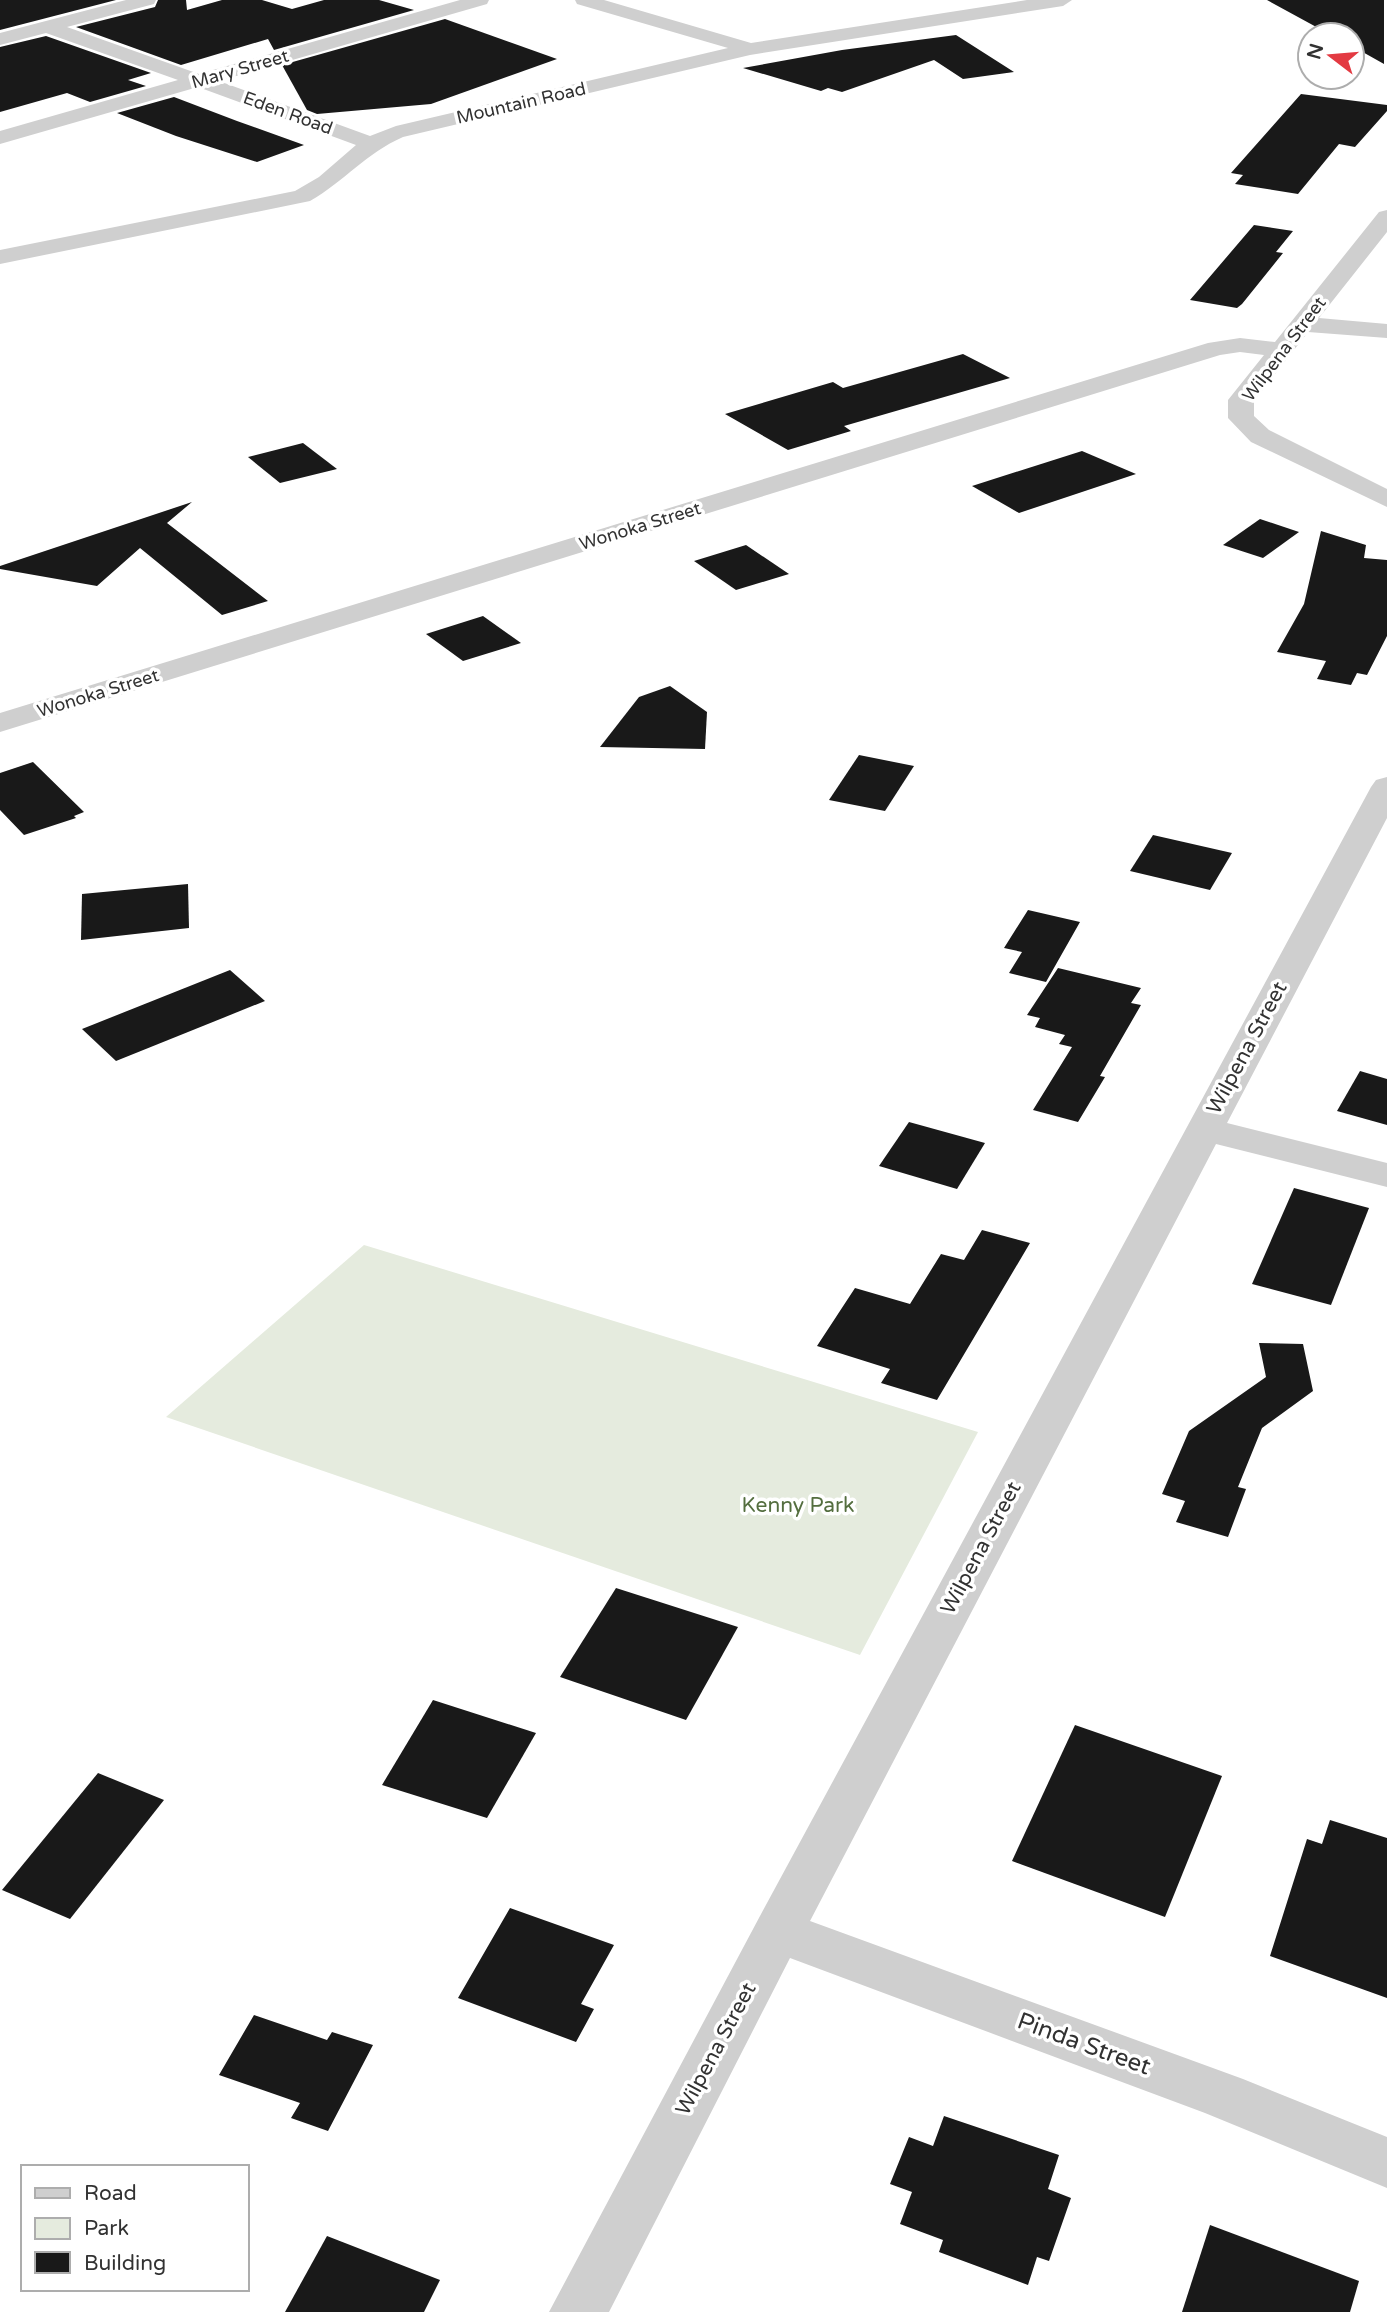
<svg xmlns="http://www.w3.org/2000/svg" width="1387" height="2312" font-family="'Varela Round',sans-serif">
  <rect width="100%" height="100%" fill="#fff"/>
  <path fill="#e5ebde" d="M364,1245L978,1432L860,1655L166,1417Z"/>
  <g fill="#191919">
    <path d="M0,0H116L0,30Z"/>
    <path d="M158,0H186L187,10L222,0H262L292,9L324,0H379L414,10L274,50L268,39L181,65L76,27L155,7Z"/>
    <path d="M1267,0H1384V64L1352,46V35H1331Z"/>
    <path d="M445,19L557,59L431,104L317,114L307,110L282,65Z"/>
    <path d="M956,35L1014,72L963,79L934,60L842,92L828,88L821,91L743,68L842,50Z"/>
    <path d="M46,36L151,73L128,80L146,86L90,102L67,93L0,112V47Z"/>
    <path d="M1301,94L1387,105V111L1355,147L1339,144L1298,194L1235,184L1243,175L1231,173Z"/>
    <path d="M174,97L237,121L304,145L257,162L176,136L117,113Z"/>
    <path d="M1254,225L1293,231L1276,252L1283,253L1242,304L1237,308L1190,300Z"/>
    <path d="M963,354L1010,378L844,426L851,431L788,450L725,414L833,382L843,388Z"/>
    <path d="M303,443L337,469L280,483L248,457Z"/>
    <path d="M1082,451L1136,474L1019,513L972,486Z"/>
    <path d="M192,502L167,523L268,601L222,615L140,548L97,586L0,569V566Z"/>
    <path d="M1260,519L1299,532L1263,558L1223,545Z"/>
    <path d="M1321,531L1366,545L1364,558L1387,560V636L1367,675L1357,673L1351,685L1317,679L1326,661L1277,652L1304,604Z"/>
    <path d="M746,545L789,574L736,590L694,561Z"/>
    <path d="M483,616L521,643L463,661L426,634Z"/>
    <path d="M670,686L707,712L705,749L600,747L639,697Z"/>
    <path d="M859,755L914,766L885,811L829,800Z"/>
    <path d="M33,762L84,812L74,816L76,818L24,835L0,810V773Z"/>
    <path d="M1153,835L1232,853L1210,890L1130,871Z"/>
    <path d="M188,884L189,928L81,940L82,894Z"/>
    <path d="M1028,910L1080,922L1046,982L1009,973L1022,952L1004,948Z"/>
    <path d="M1058,968L1141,988L1131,1003L1141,1005L1100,1076L1105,1077L1078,1122L1033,1110L1072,1047L1059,1044L1065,1035L1035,1027L1040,1018L1027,1015Z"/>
    <path d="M230,970L265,1001L116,1061L82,1029Z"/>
    <path d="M1360,1071L1387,1079V1125L1337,1111Z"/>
    <path d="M909,1122L985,1143L957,1189L879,1166Z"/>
    <path d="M1294,1188L1369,1208L1331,1305L1252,1284Z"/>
    <path d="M982,1230L1030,1243L937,1400L881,1383L890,1369L817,1346L855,1288L910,1304L941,1254L964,1260Z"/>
    <path d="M1259,1343L1303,1344L1313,1391L1262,1428L1238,1487L1246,1489L1228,1537L1176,1522L1185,1501L1162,1494L1189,1431L1266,1377Z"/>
    <path d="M616,1588L738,1627L686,1720L560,1677Z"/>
    <path d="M433,1700L536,1733L487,1818L382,1785Z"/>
    <path d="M1075,1725L1222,1776L1165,1917L1012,1861Z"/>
    <path d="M98,1773L164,1800L70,1919L2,1890Z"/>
    <path d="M1330,1820L1387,1838V1998L1270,1956L1307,1839L1322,1844Z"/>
    <path d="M510,1908L614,1945L581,2004L594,2009L576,2042L458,1998Z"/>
    <path d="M254,2015L327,2040L332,2032L373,2045L328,2131L291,2118L300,2103L219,2075Z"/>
    <path d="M944,2116L1059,2155L1048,2189L1071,2198L1049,2261L1037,2257L1028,2285L939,2252L943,2240L900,2224L912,2192L890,2184L909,2137L933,2146Z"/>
    <path d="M1210,2225L1359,2281L1350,2312H1182Z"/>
    <path d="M327,2236L440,2280L424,2312H285Z"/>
  </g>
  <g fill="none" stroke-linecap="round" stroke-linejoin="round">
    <g fill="#cfcfcf" fill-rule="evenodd">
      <path d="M126,0H156L154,4L67,27L199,74L460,0H489L487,4L219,81L370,136L396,126L728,48L577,4L575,0H604L751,43L1027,0H1072L1063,6L750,55L403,137C366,153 345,181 310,201L0,264V250L295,191L319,177L356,145L198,87L0,144V131L178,80L46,33L0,45V33Z"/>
      <path d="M1387,210V232L1319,318L1387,324V338L1308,332L1254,401V416L1269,430L1387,489V507L1251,442L1228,418V400L1264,355L1240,352L1220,355L0,732V713L1208,343L1240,338L1275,342L1379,212Z"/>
      <path d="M1387,777V818L1227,1123L1387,1163V1187L1216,1144L810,1921L1243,2079L1387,2137V2188L1205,2113L790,1958L609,2312H549L760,1916L1371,787L1376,780Z"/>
    </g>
  </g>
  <g text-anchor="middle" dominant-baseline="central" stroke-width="7" stroke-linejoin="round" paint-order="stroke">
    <g font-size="18" fill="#323232" stroke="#fff">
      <text transform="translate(240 69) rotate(-16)">Mary Street</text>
      <text transform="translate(521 103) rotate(-13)">Mountain Road</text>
      <text transform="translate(288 113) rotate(20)">Eden Road</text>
      <text transform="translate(1284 349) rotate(-53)">Wilpena Street</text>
      <text transform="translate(640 526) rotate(-17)">Wonoka Street</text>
      <text transform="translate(98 693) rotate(-17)">Wonoka Street</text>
    </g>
    <g font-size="21" fill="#323232" stroke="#fff">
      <text transform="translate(1247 1048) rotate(-62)">Wilpena Street</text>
      <text transform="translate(981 1548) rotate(-62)">Wilpena Street</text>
      <text transform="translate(716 2049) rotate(-62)">Wilpena Street</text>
    </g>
    <g font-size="21" fill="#546e3f" stroke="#fff">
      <text x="798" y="1505">Kenny Park</text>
    </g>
    <g font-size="24" fill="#323232" stroke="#fff">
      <text transform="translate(1084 2044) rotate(20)">Pinda Street</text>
    </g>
  </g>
  <rect x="21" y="2165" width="228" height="126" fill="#ffffff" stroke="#adadad" stroke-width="2"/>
  <rect x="35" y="2188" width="35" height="10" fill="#cfcfcf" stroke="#adadad" stroke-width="2"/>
  <text x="84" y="2200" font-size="21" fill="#323232">Road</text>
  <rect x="35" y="2218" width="35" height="21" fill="#e5ebde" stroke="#adadad" stroke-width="2"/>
  <text x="84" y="2235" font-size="21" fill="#323232">Park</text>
  <rect x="35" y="2252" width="35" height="21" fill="#191919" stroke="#adadad" stroke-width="2"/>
  <text x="84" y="2270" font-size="21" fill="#323232">Building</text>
  <g transform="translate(1331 56) rotate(286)"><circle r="33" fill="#ffffff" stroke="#adadad" stroke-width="2"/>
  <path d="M0-5L12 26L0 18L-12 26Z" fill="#e33a42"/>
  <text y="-10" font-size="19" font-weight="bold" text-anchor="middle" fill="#323232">N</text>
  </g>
</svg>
